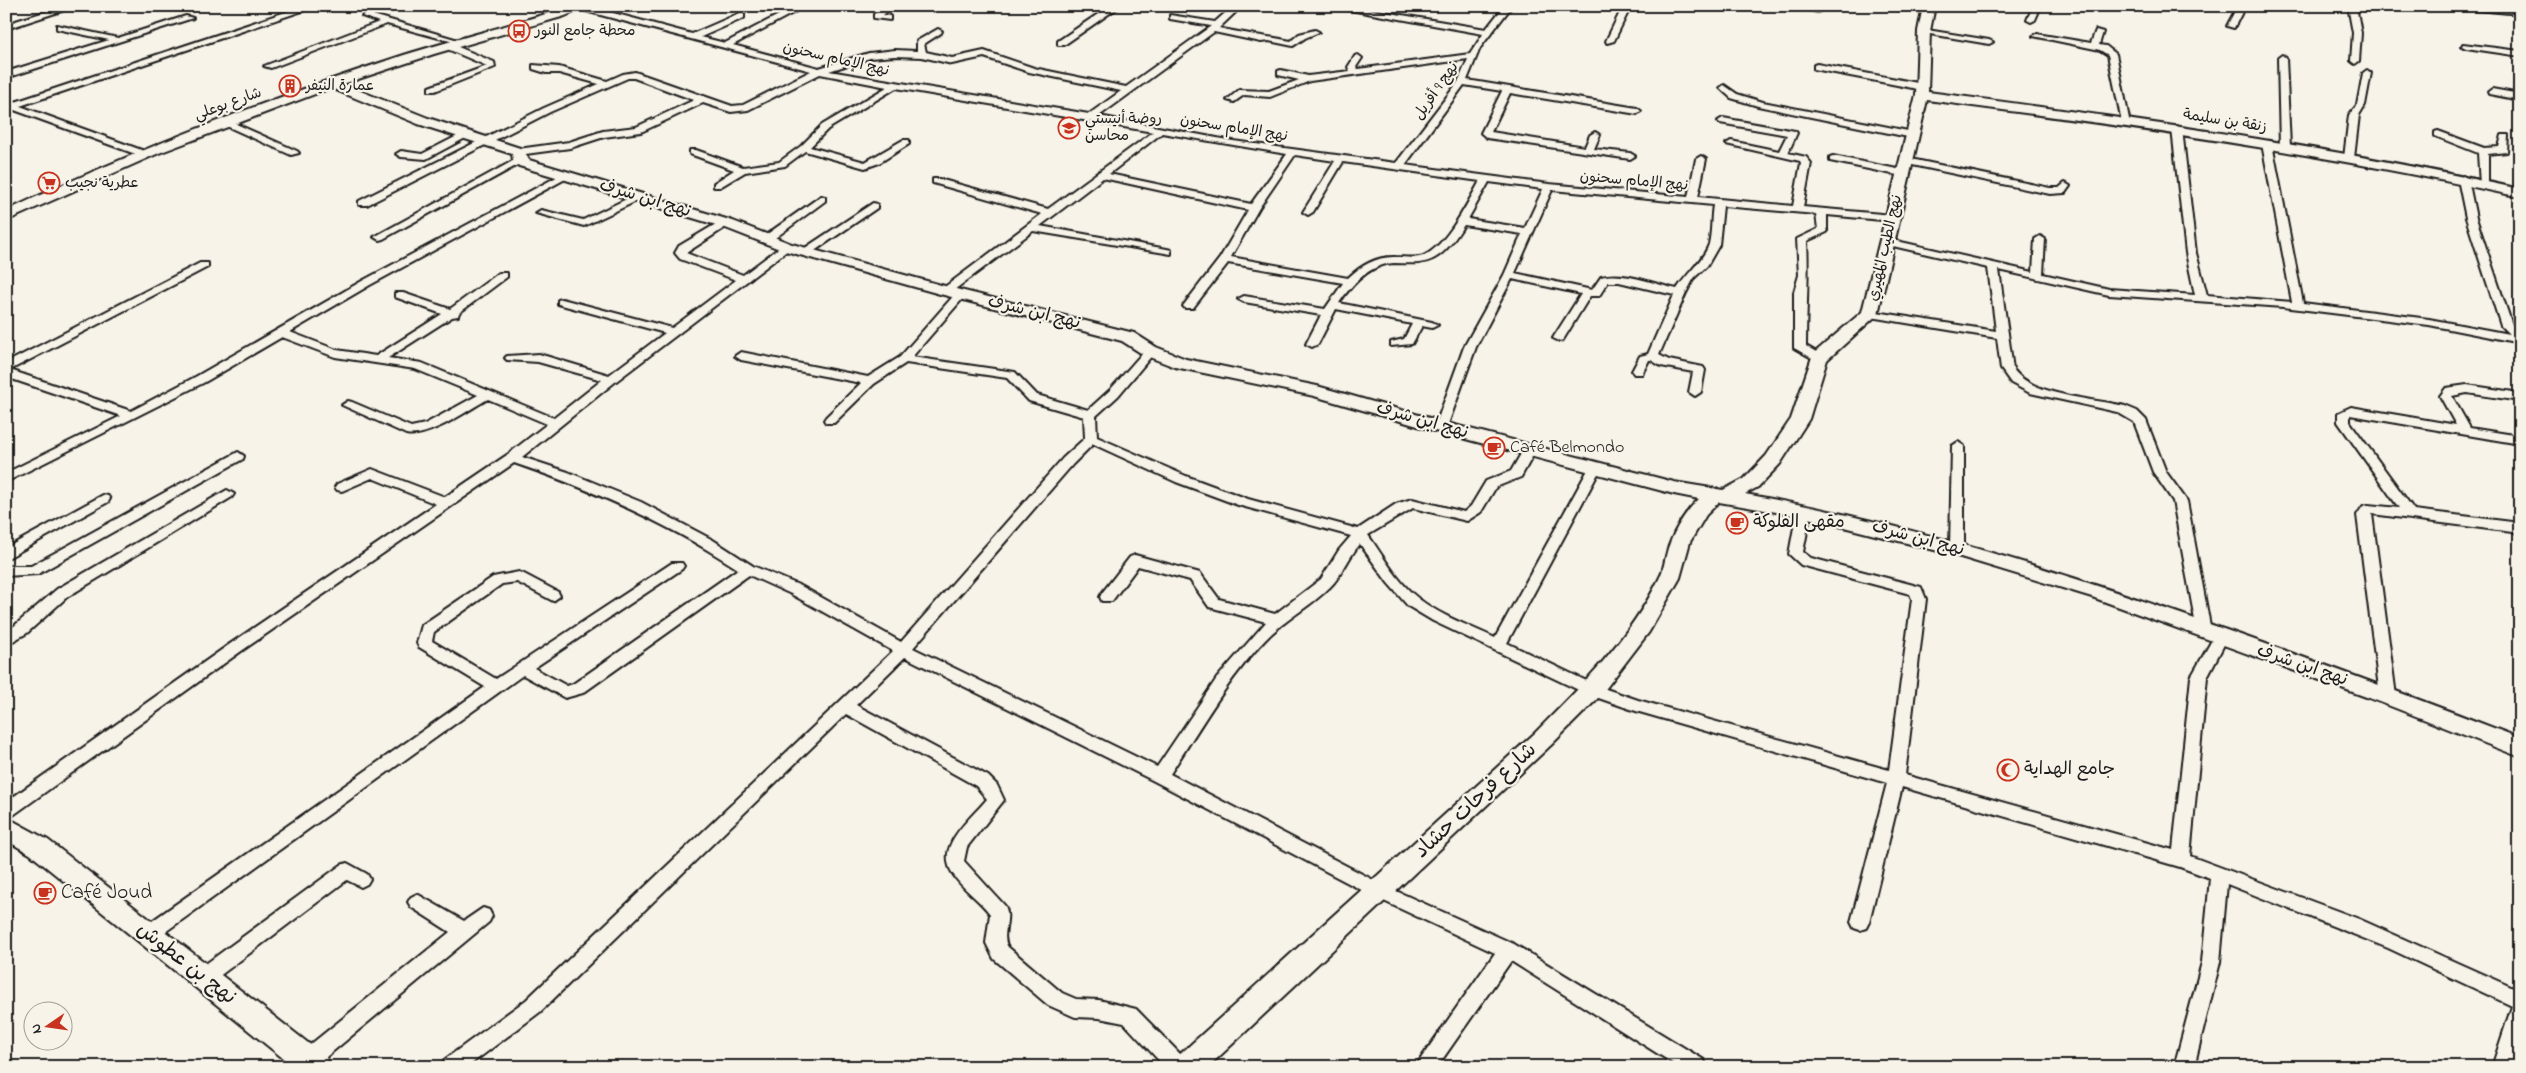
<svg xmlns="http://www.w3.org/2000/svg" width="2526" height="1073" font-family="'Indie Flower','Playpen Sans Arabic',sans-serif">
  <rect width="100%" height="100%" fill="#f7f3e8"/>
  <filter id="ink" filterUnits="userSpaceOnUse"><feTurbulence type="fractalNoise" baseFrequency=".02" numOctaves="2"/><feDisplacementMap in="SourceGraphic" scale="10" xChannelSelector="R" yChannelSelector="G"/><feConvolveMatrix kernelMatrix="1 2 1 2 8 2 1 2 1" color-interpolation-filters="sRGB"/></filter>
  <g filter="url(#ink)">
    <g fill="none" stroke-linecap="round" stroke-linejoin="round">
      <g stroke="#1c1c1c" stroke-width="4">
        <g id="street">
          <path d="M64,6H77L6,29V24Z"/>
          <path d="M304,6H317L20,106L147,152V156H141L6,107V103H12Z"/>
          <path d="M373,6H381L382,9L373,15L465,42L461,44L387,24L271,68L264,66L379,22L362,16L374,8Z"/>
          <path d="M578,6H587L692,34L738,14H744V18L701,37L725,43L796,6H806L733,45L819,68L869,53L895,50L917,51V41L938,29L942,31L941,33L924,44L926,52L952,58L984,51L1034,68L1126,87L1211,26L1170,19V15L1215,22L1233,6H1242L1219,28C1243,34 1267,36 1291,41L1299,34L1315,30L1319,32L1305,38L1293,46L1269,41L1261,42L1214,32L1099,116L1233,141L1396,163L1458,82L1468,59L1310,81L1270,97L1244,95L1234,102L1227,100L1239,90L1269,91L1299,80L1278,75V71L1281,70L1308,76L1350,71L1348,67L1355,56L1358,55L1362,58L1356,67L1358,69L1470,54L1483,34L1328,6H1348L1486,29L1501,10L1486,6H1512L1480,48L1467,80L1637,108L1641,111L1637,114L1510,93L1491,132L1585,147L1590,135L1595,132L1600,135L1594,149L1630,153L1635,156L1630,159L1487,138L1481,133L1502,91L1464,85L1405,165L1549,184L1688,197L1696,159L1701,156L1706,159L1698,197L1793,206L1801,163L1800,161L1726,144L1731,141L1779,151L1787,135L1720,123L1718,121L1723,118L1795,131L1797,133L1788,153L1806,157L1811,163L1803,207L1893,215L1898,218L1893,221L1827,215V232L1807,241C1809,276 1806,311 1806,346L1823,356L1825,358L1823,360L1819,362L1794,348V292L1799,275L1797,239L1818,229L1816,214L1723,206L1719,245L1707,266L1694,278L1686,293L1659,355L1669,360L1703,367L1705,370L1701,392L1695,396L1689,392L1693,372L1661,366L1651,360H1649L1642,374H1634L1632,371L1640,356L1648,354L1674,295L1619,282H1608L1599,296H1590L1563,340L1559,341L1553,338L1581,294L1512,279L1476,347L1447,427L1441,431L1435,427L1464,347L1504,275L1522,234L1464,225C1456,237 1447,252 1433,259C1421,265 1408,263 1394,263C1370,264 1352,284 1339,303L1432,322L1438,325L1432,328L1422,326L1412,344L1391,346V342L1404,339L1412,324L1336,309L1318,344L1312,347L1306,344L1321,315L1244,302L1238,299L1244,296L1325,309L1343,283L1228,263L1193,308H1185L1183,306L1220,258L1248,210L1103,178L1040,226L1167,249L1171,250V254L1033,231L950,293H942V289L1042,214L933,183V179H939L1048,209L1153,132L896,88L828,129L810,147L865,162L903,140H909V144L879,163L865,168L805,151L785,166L745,172L720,187H714V183L734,170L690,154V150H696L743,167L779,162L801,146L822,125L887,87L820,74L748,110L731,112L703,103L641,132L604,137L570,148L518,155L513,152L518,149L569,142L603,131L636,127L694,100L634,78H628L550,112L367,205H359V201L544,108L599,84L559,73H546L533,69V65L559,67L607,81L623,74L635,72L732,106L743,105L811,71L578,9ZM895,56L922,57L952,64L984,57L1029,72L1121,91L1089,114L829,71L870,58ZM1162,133L1287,154L1251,204L1109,174ZM1295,155L1335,161L1303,212L1308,215L1313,212L1343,162L1480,181C1468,202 1446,247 1423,256C1415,259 1405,257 1396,257C1378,256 1361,265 1348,278L1231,257L1259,208ZM1489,182L1543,189L1525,228L1468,219ZM1552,190L1713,205C1711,217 1712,232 1709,244C1704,260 1686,274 1677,289C1654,284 1624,271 1601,277L1592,290L1515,273Z"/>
          <path d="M885,6H894L883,15L890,16V20L874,18V14Z"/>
          <path d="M896,6H907L908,7L904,9Z"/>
          <path d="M1110,6H1120L1064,45H1058V41Z"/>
          <path d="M1623,6H1631L1614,41L1607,43L1606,41Z"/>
          <path d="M1787,6H1809L1822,10L1818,12Z"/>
          <path d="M1899,6H1916L1931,11L1927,13Z"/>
          <path d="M2033,6H2041L2035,20L2031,22L2027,20Z"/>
          <path d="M2224,6H2236L2243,10L2234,28L2227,26L2235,11Z"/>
          <path d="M2348,6H2356L2361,33L2359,61L2355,64L2351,61L2353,33Z"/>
          <path d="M186,16L193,18L6,78V72L109,40L57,29V25L118,38Z"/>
          <path d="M1921,29L1989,40L1993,42L1989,44L1924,33H1921Z"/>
          <path d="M2096,30L2103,32L2099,45L2106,46L2116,54L2130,124L2122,122L2108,55L2100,50L2033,36L2037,34L2091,43Z"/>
          <path d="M445,44H451L494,62L495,67L435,91H429V87L487,66L445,48Z"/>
          <path d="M2463,44L2520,51V56L2466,48L2462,46Z"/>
          <path d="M2282,55L2286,58L2290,147L2285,150L2280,147L2278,58Z"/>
          <path d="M1817,64L1923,84L1927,87L1923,90L1814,69V65Z"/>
          <path d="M2367,70L2371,73L2365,105L2359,115L2354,158L2349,161L2344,158L2349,115L2357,105L2363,73Z"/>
          <path d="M1724,85L1737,94L1763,102L1913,132L1918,135L1913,138L1758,106L1731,98L1720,88Z"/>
          <path d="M2492,89L2520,94V100L2489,94L2488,92Z"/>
          <path d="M225,119L297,151L299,153L291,155L222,124L220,122Z"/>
          <path d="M2177,126L2182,129L2196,253L2207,295L2292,302L2262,144L2267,141L2272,144L2303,303L2429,319L2509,334L2501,326L2466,218L2458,179L2463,176L2468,179L2476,218L2512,325L2520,332V343L2429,325L2283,307L2109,295L1999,270L2013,369C2032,396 2094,399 2125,406L2137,411L2146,420L2166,472L2187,501L2211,631L2209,635H2199L2197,631L2173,501L2153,472L2134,422L2117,412L2030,393L2011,383L2001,369L1997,338L1870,317L1864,314L1870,311L1996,331L1988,268L1884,244V240L1888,239L2033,272L2035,239L2040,236L2045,239L2043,274L2109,289L2195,295L2186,253L2172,129Z"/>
          <path d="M2438,131L2484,148L2499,147L2502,135H2508L2507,152L2488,154V187L2480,185L2478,153L2435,136V132Z"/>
          <path d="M465,132L473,134L426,159L401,157L396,154L401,151L422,154Z"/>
          <path d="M1833,156L1902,170L1907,173L1902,176L1830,161V157Z"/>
          <path d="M520,157L525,160L523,162L383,239L379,240L374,237Z"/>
          <path d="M1906,158L2050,188H2059L2065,183L2070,186L2065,193L2050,194L1903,163L1901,161Z"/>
          <path d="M566,172L569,173V177L370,285L290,332L337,350L376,356L442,314L395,297V293H403L450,309L499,273H507V277L459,313L458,316L452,317L388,358L422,363L554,418L602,380L538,362L507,360L505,358L507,356L539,354L609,375L665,333L558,304V300L562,299L672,328L736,280L680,259L675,253L679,246L721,221H729V225L686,253L743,275L783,245L787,244L792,247L615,382L522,457L568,472L641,502L713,540L753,566L801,586L901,642L1063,458L1085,438L1084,417L1029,401L1007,378L906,363L874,384L834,423H826L824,420L826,417L861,383L741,360L735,356L741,352L868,377L900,357L956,293L960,292L966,295L964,297L912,357L1015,372L1037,395L1088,410L1110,390L1146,349H1154V353L1118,396L1096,416L1097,437L1186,476L1248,499L1358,529L1396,504L1412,499L1464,512L1471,506L1486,481L1511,471L1525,447H1535L1536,450L1521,477L1496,487L1481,512L1467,521L1413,508L1368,535C1383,556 1398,583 1419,599C1441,616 1470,626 1495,638L1589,468L1595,464L1600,465L1601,468L1507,643L1597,686L1638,700L1889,770L1912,599L1910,594L1801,565L1789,554L1797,511L1804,507L1809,508L1811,511L1803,552L1811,558L1921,587L1926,599L1905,775L2173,850L2191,677L2216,633H2226L2228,637L2207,677L2190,856L2359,919L2520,991V1041L2512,1067H2492L2512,1006L2388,948L2227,884L2220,962L2194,1067H2174L2202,962L2210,878L2180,867L1902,787L1869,922L1866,928L1860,930L1854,928L1851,922L1887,783L1636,711L1587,694L1433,621L1408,606L1388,583L1360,544C1349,556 1341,577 1330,587C1310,607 1284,620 1265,640C1227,680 1200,728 1170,774L1385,886L1514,944L1704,1060L1707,1067H1679L1511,961L1437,1067H1415L1495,953L1373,896L1154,781L905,657L856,705L988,776L997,785L1004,800L967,847L964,861L1005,906C1012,919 1000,935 1008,947L1062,993L1076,999L1099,1000L1136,1009L1186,1060L1189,1067H1165L1124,1023L1099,1018L1075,1017L1048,1005L994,959L986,943L990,914C979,899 962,889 953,874C934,846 971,819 987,799L976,786L846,714L540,1012L467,1067H441L444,1060L526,1000L893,651L791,594L749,575L583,693L565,698L523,675L154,940L148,942L142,940L139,934L142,928L485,687L419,647L417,643L422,625L493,577L519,572L524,574L558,592L560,596L553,601L517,582L502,584L434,632L432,641L496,679L672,563H682L684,566L682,569L534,668L567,686L573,684L738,569C668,523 593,490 514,463L240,652L12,816L6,818V802L230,644L436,504L372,478L342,491L337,490L335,487L337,484L372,469L445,497L507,455L547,424L488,399C468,410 428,439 406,434L342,405L348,401L352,402L411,427L425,424L478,395L415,369L335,357L282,337L205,382L6,482V473L121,416L6,377V363L200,263H208V267L10,370L131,411L197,376L362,281ZM1093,444L1176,482L1238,505L1351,536L1339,550L1321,579L1275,614L1219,599L1200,573L1135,555L1130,557L1102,593L1100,597L1102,601H1112L1138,566L1190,580L1209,607L1266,622L1217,678L1157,767L913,648L1073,464Z"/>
          <path d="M639,193L644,196L643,198L584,226L536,213L541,210L583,220Z"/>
          <path d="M821,196L825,197V201L771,241H763V237Z"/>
          <path d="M873,203L877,204V208L810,254H802V250Z"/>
          <path d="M2467,385L2520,393V401L2467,393L2452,396L2470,428L2520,436V444L2350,415V422L2414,510L2520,523V533L2372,514L2396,696L2393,700L2388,702L2383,700L2380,696L2357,515L2363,506L2368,505L2399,508L2338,422V413L2351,407L2456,425L2440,396L2446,388Z"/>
          <path d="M1958,442L1964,446V549L1957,554L1950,549L1952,446Z"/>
          <path d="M238,452L244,456L243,459L38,574L6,576V566H31Z"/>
          <path d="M227,490L234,494L232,497L67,597L27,633L6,645V633L57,589Z"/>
          <path d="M103,495L108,496L110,499L108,502L6,559V548Z"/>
          <path d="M347,863L367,874L370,879L367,884L361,887L347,880L210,983L203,985L196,983L194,977L196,971L341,865Z"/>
          <path d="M417,894L464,921L483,908L489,910L492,916L489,922L314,1067H300L297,1060L300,1053L450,932L411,907L408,902L411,897Z"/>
        </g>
      </g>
      <g stroke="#1c1c1c" stroke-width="4">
        <g id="secondary">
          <path d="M571,6H589L565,16L434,54L343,84L428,118L523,149L529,160L733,221L792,244L952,288L1134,333L1156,347L1186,359L1317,386L1447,423L1674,482L1723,490L1744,479L1766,456L1791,419L1813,354L1862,312L1916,95L1918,31L1923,6H1935L1930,31L1928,92C2127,118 2324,145 2520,189V197C2324,153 2126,126 1927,100L1878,314L1827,360L1809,419L1780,464L1758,487L1745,494C1912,524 2073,575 2232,632C2329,666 2424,701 2520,738V757L2380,702L2092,597L1954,555L1804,517L1719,502L1706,515L1690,542L1680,578L1649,632L1600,696L1551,745L1208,1067H1173L1177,1057L1535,733C1581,687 1630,638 1659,579C1665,568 1665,554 1670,543C1676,527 1687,510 1699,499L1674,494L1435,431L1314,396L1175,367L1144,355L1122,341L940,294L782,250L723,227L519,166L513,160L512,154L418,124L331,88L159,153L6,221V211C135,150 268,99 404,55C459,38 516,24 571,6Z"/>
          <path d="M2460,6L2520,8V14L2466,9Z"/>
          <path d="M6,817L48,840L326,1057L330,1067H294L30,854L6,840Z"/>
        </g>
      </g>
      <use href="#street" fill="#f7f3e8" fill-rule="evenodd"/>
      <use href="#secondary" fill="#f7f3e8" fill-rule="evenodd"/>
    </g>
  </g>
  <defs>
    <g id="bus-ring" transform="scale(1.125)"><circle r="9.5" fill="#f7f3e8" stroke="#c8321e" stroke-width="1.5"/><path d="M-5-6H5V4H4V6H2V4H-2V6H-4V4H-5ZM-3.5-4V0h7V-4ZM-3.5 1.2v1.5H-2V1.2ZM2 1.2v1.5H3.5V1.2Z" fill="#c8321e"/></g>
    <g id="building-ring" transform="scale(1.125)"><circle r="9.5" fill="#f7f3e8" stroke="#c8321e" stroke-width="1.5"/><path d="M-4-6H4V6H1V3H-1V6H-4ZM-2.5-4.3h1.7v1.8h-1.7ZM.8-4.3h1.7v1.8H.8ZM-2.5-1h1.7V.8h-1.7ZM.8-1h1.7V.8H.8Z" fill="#c8321e"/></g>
    <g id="school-ring" transform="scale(1.125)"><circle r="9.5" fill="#f7f3e8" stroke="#c8321e" stroke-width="1.5"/><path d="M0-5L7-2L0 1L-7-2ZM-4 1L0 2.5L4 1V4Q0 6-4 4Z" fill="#c8321e"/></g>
    <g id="supermarket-ring" transform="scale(1.125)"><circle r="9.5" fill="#f7f3e8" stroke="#c8321e" stroke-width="1.5"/><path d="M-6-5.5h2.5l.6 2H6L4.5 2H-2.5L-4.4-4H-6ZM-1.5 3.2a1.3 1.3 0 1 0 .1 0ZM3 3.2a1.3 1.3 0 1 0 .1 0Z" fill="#c8321e"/></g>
    <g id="cafe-ring" transform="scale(1.125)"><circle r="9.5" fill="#f7f3e8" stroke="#c8321e" stroke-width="1.5"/><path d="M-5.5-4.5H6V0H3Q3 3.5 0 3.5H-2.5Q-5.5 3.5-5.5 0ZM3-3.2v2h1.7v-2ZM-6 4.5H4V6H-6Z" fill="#c8321e"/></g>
    <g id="mosque-ring" transform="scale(1.125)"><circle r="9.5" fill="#f7f3e8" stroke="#c8321e" stroke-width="1.5"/><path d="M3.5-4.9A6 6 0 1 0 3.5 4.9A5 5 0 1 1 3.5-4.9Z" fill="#c8321e"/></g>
  </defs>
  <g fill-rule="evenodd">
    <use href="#bus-ring" x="519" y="31"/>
    <use href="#building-ring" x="290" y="86"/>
    <use href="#school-ring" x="1069" y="128"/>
    <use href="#supermarket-ring" x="49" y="183"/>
    <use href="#cafe-ring" x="1494" y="448"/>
    <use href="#cafe-ring" x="1737" y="523"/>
    <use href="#mosque-ring" x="2008" y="770"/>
    <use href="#cafe-ring" x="45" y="893"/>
  </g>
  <g text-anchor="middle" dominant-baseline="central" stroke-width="4.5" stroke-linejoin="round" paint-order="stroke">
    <g font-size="15" fill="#1c1c1c" stroke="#f7f3e8" text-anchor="start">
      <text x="535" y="31">محطة جامع النور</text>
      <text x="306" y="86">عمارة النيفر</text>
      <text x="1085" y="119">روضة أنيستي<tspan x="1085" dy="17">محاسن</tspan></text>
      <text x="65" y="183">عطرية نجيب</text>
    </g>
    <g font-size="15" fill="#1c1c1c" stroke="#f7f3e8">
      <text transform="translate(836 59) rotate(13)">نهج الإمام سحنون</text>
      <text transform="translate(1436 91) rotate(-55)">نهج 9 أفريل</text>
      <text transform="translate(228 104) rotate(-20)">شارع بوعلي</text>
      <text transform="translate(2225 121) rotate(9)">زنقة بن سليمة</text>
      <text transform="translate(1234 128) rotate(9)">نهج الإمام سحنون</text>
      <text transform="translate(1634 181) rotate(5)">نهج الإمام سحنون</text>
      <text transform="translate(1885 248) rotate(-77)">نهج الطيب المهيري</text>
    </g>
    <g font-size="18" fill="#1c1c1c" stroke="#f7f3e8">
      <text transform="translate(645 199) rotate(17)">نهج ابن شرف</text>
      <text transform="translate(1034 313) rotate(14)">نهج ابن شرف</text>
      <text transform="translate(1422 421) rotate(16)">نهج ابن شرف</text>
      <text transform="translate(1918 539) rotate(15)">نهج ابن شرف</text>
      <text transform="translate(2302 666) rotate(19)">نهج ابن شرف</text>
    </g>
    <g font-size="18" fill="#1c1c1c" stroke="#f7f3e8" text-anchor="start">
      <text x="1510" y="448">Café Belmondo</text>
      <text x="1753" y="523">مقهى الفلوكة</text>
      <text x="2024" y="770">جامع الهداية</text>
    </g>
    <g font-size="21" fill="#1c1c1c" stroke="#f7f3e8">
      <text transform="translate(1476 801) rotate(-43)">شارع فرحات حشاد</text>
      <text transform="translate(186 964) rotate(38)">نهج بن عطوش</text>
    </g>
    <g font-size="21" fill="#1c1c1c" stroke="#f7f3e8" text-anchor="start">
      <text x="61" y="893">Café Joud</text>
    </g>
  </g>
  <rect width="2526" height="1073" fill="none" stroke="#f7f3e8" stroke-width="25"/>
  <rect x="12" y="12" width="2501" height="1048" fill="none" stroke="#1c1c1c" stroke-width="2" filter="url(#ink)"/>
  <g transform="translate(48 1026) rotate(257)"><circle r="24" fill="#f7f3e8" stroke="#9f9d96"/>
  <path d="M0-4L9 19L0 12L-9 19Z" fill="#c8321e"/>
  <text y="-8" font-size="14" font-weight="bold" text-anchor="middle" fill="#1c1c1c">N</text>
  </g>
</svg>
